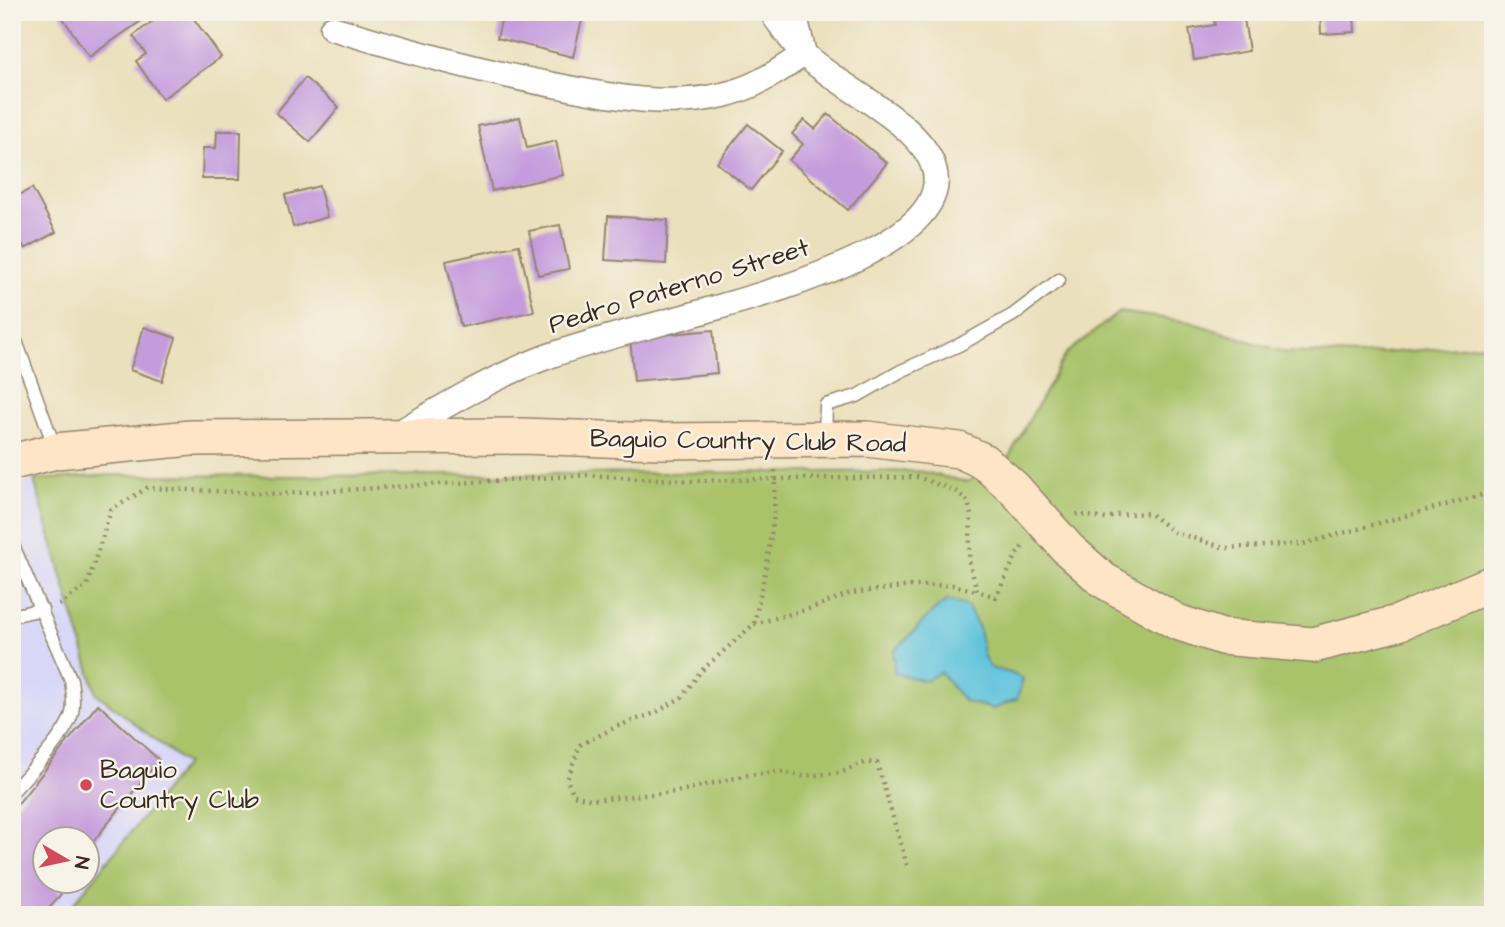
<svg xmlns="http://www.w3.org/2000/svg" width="1505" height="927" font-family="'Architects Daughter',sans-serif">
  <rect width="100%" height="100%" fill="#f7f3e8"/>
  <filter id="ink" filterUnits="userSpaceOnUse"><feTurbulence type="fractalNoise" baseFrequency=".0143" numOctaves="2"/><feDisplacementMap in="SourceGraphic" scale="14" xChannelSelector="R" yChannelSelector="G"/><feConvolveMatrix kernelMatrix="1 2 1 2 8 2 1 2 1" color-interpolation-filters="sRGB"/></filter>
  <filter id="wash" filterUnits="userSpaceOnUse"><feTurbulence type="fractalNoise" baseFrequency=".00686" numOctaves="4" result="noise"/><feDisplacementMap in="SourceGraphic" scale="28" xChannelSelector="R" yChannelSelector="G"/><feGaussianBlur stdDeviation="1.57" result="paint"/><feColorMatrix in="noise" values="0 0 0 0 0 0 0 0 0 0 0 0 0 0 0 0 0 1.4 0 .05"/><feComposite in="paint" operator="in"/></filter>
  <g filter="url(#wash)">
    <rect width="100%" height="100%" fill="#ebe0bc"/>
    <path fill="#d8d7f8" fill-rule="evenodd" d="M34,480L96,693L187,764L64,915H12V489ZM46,839H88V881H46Z"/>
    <path fill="#a8c36a" stroke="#727644" stroke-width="2" d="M1119,312L1190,322L1284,352L1358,355L1493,344V915H64L186,764L96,693L34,480L112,475L302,476L919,471L967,482L1007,460L1066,354Z"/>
    <path fill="#5fc3dd" stroke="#4d767e" stroke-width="2" d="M947,600L967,606L979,628L983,655L990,668L1011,673L1023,679L1017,699L993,709L964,701L940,672L926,681L894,673V651C913,635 927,614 947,600Z"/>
    <g id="blocks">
      <g fill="#c49bdd">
        <path d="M59,12H154L89,57Z"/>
        <path d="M165,12H189L221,57L162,99L136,61L146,54L133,36Z"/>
        <path d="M503,12H584L573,57L497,38Z"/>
        <path d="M1213,12H1243L1249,51L1194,60L1189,29L1215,25Z"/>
        <path d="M1320,12H1354L1355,32L1321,34Z"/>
        <path d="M305,78L339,107L310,142L276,113Z"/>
        <path d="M828,114L887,163L848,210L789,160L803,144L792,134L804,120L815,129Z"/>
        <path d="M520,117L527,148L556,141L563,175L492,191L478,126Z"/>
        <path d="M748,124L782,151L751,190L717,163Z"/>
        <path d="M217,131H241L240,179H202L203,148H216Z"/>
        <path d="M319,186L327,217L293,227L285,195Z"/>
        <path d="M32,188L56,232L25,249L12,226V199Z"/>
        <path d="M608,216L668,220L666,264L605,260Z"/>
        <path d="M560,225L569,269L538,275L529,231Z"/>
        <path d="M519,245L534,311L461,327L446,261Z"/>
        <path d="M144,327L176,338L162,381L130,370Z"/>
        <path d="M713,330L717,373L634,381L630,338Z"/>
        <path d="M98,704L159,760L88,848V839H46V881H61L55,888L61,894L44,915H12V811Z"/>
      </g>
    </g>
  </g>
  <g filter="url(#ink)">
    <use href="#blocks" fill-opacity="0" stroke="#93856d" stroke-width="2"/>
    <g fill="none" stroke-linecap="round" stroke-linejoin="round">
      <g stroke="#93856d" stroke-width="15">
        <g id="service">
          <path d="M12,330L56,451"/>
          <path d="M825,436L826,405L857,396L901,371L959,345L1013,315L1059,280"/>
          <path d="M12,543L71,680C73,692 74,702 72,713C67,735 28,774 12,792"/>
          <path d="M12,616L42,609"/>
        </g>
      </g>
      <g stroke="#93856d" stroke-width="27">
        <g id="minor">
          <path d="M332,28C407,51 482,72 559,86C613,97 669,108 723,95C756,87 777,72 804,54L794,12"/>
          <path d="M395,435C444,406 493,377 546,357C599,338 654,326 708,310C760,295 956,245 934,168C920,121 837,87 804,54C791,42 782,26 771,12"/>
        </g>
      </g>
      <g stroke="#93856d" stroke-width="38">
        <path id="secondary" d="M12,462L56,451L191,438L522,436L659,441L867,439L959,450L983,461L1014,488L1068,549L1103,580L1177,622L1222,637L1313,645L1398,623L1493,583"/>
      </g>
      <g stroke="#93856d" stroke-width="4.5" stroke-dasharray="2 5" stroke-linecap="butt">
        <path d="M1076,514L1106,519L1116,515L1149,513L1174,532L1225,548L1303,544L1493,492"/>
        <path d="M59,605L87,585L111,510L147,488L280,494L588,475L693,481L775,479V466"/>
        <path d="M754,624L812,608L851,593L912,586L952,585L977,591"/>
        <path d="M907,865L877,763L867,762L839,773L802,776L781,772L748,775L676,792L592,800L574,795L567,780L580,745L618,726L655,713L682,697L701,671L754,624L767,563L774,515L775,479L918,477L957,492L968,501L971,515L969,561L977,591L996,597L1017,554L1025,543"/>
      </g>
      <use href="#service" stroke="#fff" stroke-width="12"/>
      <use href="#minor" stroke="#fff" stroke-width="24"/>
      <use href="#secondary" stroke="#fee5c5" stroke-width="35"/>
    </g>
  </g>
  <circle fill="#d1495b" stroke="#f7f3e8" stroke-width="2.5" cx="86" cy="785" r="7"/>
  <g text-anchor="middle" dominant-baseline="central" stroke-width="5" stroke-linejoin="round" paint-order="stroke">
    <g font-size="26" fill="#3b2a1e" stroke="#f7f3e8">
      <text transform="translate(679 286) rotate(-17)">Pedro Paterno Street</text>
      <text transform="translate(748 441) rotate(1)">Baguio Country Club Road</text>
    </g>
    <g font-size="26" fill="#3b2a1e" stroke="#f7f3e8" text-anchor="start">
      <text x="100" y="770">Baguio<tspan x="100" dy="30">Country Club</tspan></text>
    </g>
  </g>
  <rect width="1505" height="927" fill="none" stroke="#f7f3e8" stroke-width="42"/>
  <g transform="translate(66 860) rotate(99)"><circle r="33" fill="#f7f3e8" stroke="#aca397" stroke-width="2"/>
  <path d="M0-5L12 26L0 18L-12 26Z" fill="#d1495b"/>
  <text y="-10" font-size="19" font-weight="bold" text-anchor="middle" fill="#3b2a1e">N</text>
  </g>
</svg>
